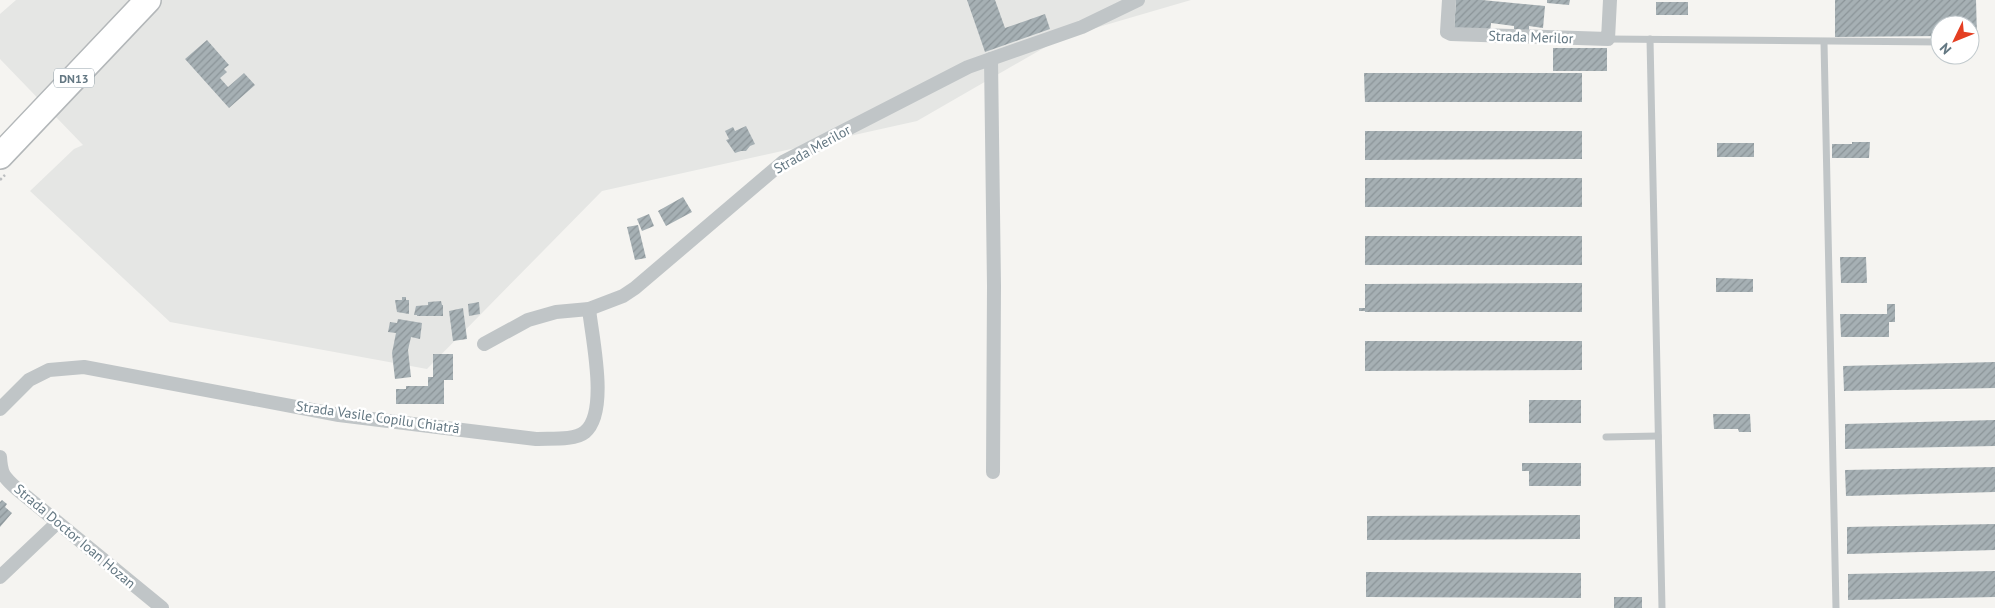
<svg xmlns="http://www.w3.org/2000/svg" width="1995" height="608" font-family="'PT Sans',sans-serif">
  <defs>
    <pattern id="building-hatch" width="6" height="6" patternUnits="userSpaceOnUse" patternTransform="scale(1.25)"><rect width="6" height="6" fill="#a6b0b4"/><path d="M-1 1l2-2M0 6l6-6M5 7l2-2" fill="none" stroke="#8b9498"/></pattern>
  </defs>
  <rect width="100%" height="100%" fill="#f5f4f1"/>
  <path fill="#e5e6e4" d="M16,0H1191L1061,38L917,121L602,191L427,369L170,322L30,191L74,149L83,145L0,59V14Z"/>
  <g fill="url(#building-hatch)">
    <path d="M967,0H995L1005,28L1045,14L1050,29L985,52Z"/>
    <path d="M1456,0H1482L1545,6L1543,28L1529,26V32L1514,29V26L1491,23L1490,34L1454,31Z"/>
    <path d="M1547,0H1570L1569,5L1547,3Z"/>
    <path d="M1835,0H1976L1977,36H1970V25H1940V36L1835,37Z"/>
    <rect x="1656" y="2" width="32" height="13"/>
    <path d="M207,40L229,65L224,69L227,72L220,78L228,87L244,73L255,85L229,108L185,59Z"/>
    <rect x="1553" y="48" width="54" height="23"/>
    <path d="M1364,73H1582V102H1365Z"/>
    <path d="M746,126L755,144L750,146L746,151H741L735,153L726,140L729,139L725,131L733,127L735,131Z"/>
    <path d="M1365,131H1582V159L1365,160Z"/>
    <path d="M1852,142H1870L1869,158H1832V144H1852Z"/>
    <rect x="1717" y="143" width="37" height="14"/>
    <rect x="1365" y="178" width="217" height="29"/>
    <path d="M683,197L692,212L666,226L658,211Z"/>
    <path d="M649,214L654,226L642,231L637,219Z"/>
    <path d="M638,225L646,258L635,260L627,227Z"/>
    <rect x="1365" y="236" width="217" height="29"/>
    <path d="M1840,257H1866L1867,283H1841Z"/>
    <path d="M1716,278L1753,279V292H1716Z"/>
    <path d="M1582,283V312H1365V311H1359V308H1365V284Z"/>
    <path d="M402,297H406V300H409V314L397,312L395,300H402Z"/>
    <path d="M441,301L442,305H443V316H417V315H414L416,306L428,305V302Z"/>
    <path d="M479,302L480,314L469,316L468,304Z"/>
    <path d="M1887,304H1895V322H1889V337H1841L1840,314H1887Z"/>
    <path d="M463,308L467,339L453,341L449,311Z"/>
    <path d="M398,319L422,323L420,339L411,337L408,350L411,377L395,379L392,353L396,333L388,332L390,322L397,323Z"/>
    <path d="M1365,341H1582V370L1365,371Z"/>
    <path d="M433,354H453V380H444V404H396V389H406V386H428V377H433Z"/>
    <path d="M1995,362V388L1844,391L1843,366Z"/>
    <rect x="1529" y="400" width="52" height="23"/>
    <path d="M1713,414H1750L1751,432H1739L1738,429H1714Z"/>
    <path d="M1995,420V446L1845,449V424Z"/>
    <path d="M1522,463H1581V486H1529V471H1522Z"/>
    <path d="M1995,467V492L1846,496L1845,470Z"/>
    <path d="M2,500L7,504L5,507L12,513L0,527V502Z"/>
    <path d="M1580,515V539L1367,540V516Z"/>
    <path d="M1995,524V550L1847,554V527Z"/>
    <path d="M1995,571V597L1848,600V574Z"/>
    <path d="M1366,572L1581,573V598L1366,597Z"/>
    <rect x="1614" y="597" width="28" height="11"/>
  </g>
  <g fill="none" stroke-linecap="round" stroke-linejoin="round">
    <g stroke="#b3b7b9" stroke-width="28">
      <path id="highway" d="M0,156L148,0"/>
    </g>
    <path stroke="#bcbec0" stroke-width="2.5" stroke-dasharray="2.5 2.5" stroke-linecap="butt" d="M0,180L5,175"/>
    <g stroke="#c0c5c7" stroke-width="7">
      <path d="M1608,39L1940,42"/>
      <path d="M1650,39L1662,608"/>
      <path d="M1824,42L1836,608"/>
      <path d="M1606,437L1658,436"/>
    </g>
    <g stroke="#c0c5c7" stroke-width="14">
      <path d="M1449,0L1447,32L1451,34L1608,39L1610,0"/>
      <path d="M991,59L994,286L993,472"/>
      <path d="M484,344L528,320L556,312L589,309L623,296L635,288L783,162L968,67L1082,27L1138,0"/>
      <path d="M0,409L29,380L49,370L84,367L339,415L536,439C549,438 574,441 585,432C609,412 592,338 589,309"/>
      <path d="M0,457C1,475 4,477 17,489L162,608"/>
      <path d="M0,577L57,523"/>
    </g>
    <use href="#highway" stroke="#fff" stroke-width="25"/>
  </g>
  <g text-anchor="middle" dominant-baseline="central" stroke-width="5" stroke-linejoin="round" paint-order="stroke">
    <rect fill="#fff" stroke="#92a0a8" stroke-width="1" x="54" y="68.5" width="40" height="19" rx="4"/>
    <g font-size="12" font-weight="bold" fill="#637782">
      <text x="74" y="78">DN13</text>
    </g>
    <g font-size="14" fill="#637782" stroke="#fff">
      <text transform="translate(1531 37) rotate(2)">Strada Merilor</text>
      <text transform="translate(812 149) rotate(-29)">Strada Merilor</text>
      <text transform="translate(378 417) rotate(8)">Strada Vasile Copilu Chiatră</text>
      <text transform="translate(75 536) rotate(40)">Strada Doctor Ioan Hozan</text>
    </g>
  </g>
  <g transform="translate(1955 40) rotate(227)"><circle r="24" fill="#ffffff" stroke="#c1c9cd"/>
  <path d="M0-4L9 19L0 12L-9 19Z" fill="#e43e22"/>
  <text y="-8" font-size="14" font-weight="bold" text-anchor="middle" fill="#637782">N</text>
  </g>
</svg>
